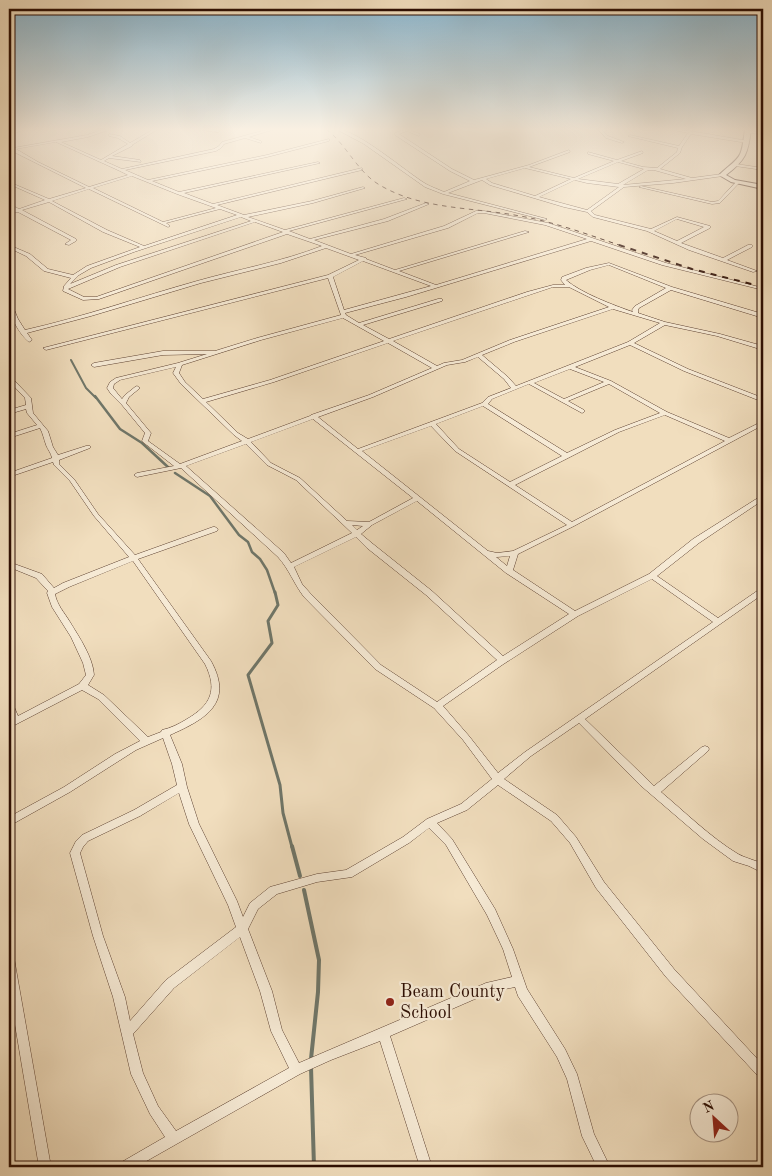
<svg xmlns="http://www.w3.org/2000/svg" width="772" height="1176" font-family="'Old Standard TT',serif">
  <rect width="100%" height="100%" fill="#f1debe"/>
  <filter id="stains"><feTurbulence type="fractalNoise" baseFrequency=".004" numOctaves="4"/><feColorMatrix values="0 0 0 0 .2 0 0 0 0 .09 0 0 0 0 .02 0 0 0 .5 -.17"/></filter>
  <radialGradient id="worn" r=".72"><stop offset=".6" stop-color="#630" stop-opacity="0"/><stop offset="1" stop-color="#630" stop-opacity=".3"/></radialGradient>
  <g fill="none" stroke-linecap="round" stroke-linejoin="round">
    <path stroke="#6f7669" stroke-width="2" d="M71,360L86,388L96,398"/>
    <g stroke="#6f7669" stroke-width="2.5">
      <path d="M95,396L120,429L142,443L169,468"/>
      <path d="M175,473L210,496L239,535L248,542L252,552L260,559L267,570L275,593"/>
    </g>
    <path stroke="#6f7669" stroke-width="3" d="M275,592L278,605L268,621L272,643L248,675L280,785L283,813L292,847"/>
    <g stroke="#6f7669" stroke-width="4">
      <path d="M292,846L300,876"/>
      <path d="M304,890L319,960L318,992L311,1059"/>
      <path d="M311,1067L314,1167"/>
    </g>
    <g stroke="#5d4131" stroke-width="1">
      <g id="street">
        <path d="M20,129H26L9,135V133Z"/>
        <path d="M105,129H111L88,137L61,142L101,160L128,144L118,138L109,136V134L120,136L130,143L154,129H158L132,145V146L112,156L140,160L141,162L109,158L104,161L122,169L214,149L219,146L222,142L269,129H275L249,137L261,141V143L245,138L224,144L221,148L216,151L125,170L148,180L267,155L329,139V141L267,157L152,181L179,192L318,162L320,163L184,193L213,204L362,168V170L217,205L244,215L312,201L363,187L365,188L313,203L248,217L285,230L404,198L407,199L289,231L310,239L384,219L426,203L429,204L388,221L314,240L351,254L444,226L476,211H484L548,223L666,263L763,288V290L662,265L591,241L406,297L345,313L346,315L359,323L438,299H442V301L363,325L389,339L527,292L553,285H565L561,280L562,277L586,268L609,263L672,287L763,314V318L671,290L639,308L638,310V313L665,322L720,334L763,346V350L717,336L665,325L634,343L688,369L763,398V402L684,371L630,345L575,367L611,381L667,412L729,438L763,421V425L574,526L518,554L513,570L575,611L649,574L693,539L761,496L763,495V500L699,543L657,576L718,618L760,589H763V594L585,719L654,786L702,747L705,746L708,747L709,749L708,751L661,792C685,812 710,837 738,854C745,858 755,860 763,864V873L749,866L733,861L703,839L640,785L579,723L531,756L504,779L557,815L576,837L604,882L674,969L763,1065V1079L759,1077L666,977L596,888L570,843L551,821L498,785L467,810L437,823L452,839L495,909L513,949L527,989L565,1049L577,1074L594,1134L610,1167H597L582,1136L567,1079L557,1057L518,996L515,987L491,992L390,1036L432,1167H420L380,1041L331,1060L300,1074L136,1167H118L120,1163L165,1137L150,1114L131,1074L113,997L93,936L70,853L76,841L82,835L134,810L177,785L172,764L163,738L136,750L70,792L9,826V817L64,787L115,754L140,741L98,699L82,690L9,728V721L11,720L9,714V701L12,702L18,716L79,684L86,675L83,663L71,637L52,607L47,593L48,591L36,578L9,567V562L42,574L54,588L63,583L129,557L94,516L70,481L54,465L53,462L9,477V473L52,458C51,453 48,450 46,445C44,439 43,434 40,428L9,438V434L37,425L27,413L26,409L9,414V410L26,405L25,398L9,381V376L11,377L31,398L33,413L48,431L53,447L58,455L86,446H90V448L59,460V464L74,479L98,514L135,555L213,527H215L218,529L217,531L138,559L211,661C234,703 206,719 170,735L182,764L187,787L199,824L237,901L243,917L250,903L270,887L317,874L346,870L403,837L427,819L461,804L492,779L463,740L434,708L375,669L304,597C294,584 289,569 278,557L181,468L137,477L134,475L137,473L174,466L143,442L142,441L145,433L122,405L111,394L107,388L110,382L116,378L178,363L207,354L163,355L94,367L91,365L94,363L163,351H215L257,338L341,315L328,278L46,350L43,348L328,275L359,260L326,248L281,263L201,283L91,316L27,333L32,340L29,342C19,334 8,314 9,301L11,302L18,319L25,330C83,317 140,297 197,281C239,269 281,262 322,246L287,234L99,299L83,300L63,291L64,286L71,278L44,271L26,256L9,248V245L30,254L48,269L73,275L87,266L140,247L103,232L49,202L22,210L76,239V241L69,245L65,244L71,240L18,212L9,214V212L15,210L9,207V204L19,209L45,200L9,184V182L49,199L86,188L10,150L9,146L13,148L87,135ZM56,142L120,171L128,175L89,187L38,162L16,149ZM132,176L177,194L216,208L163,222L93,188ZM89,189L168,227L170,226L166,223L220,209L237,215L144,246L107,230L52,201ZM478,213H484L545,225L587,239L436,285L399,271L529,232L525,231L395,270L366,259V258L355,255L448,228ZM241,217L251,221L116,265L70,284L79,275L91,268L134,252ZM255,222L283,232L96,297H84L68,289L120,267ZM363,261L431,286L344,310L333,277ZM609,265L666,288L635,306L632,310L633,312C613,305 581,293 566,280L590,270ZM553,287H569L609,307L510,340L462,360L444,363L437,366L393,341ZM613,309L660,323L628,342L516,386L508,377L482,355L514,342ZM343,318L384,341L270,380L203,399L185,382L179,373L182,365L261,340ZM388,343L432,368L369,395L311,415L310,416L248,439L238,433L206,402L274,382ZM478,357L504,379L511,388L488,397L482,403L358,449L318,417L373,397L447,365L465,362ZM176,367L173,373L181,384L234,435L242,441L180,464L148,441L151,433L126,403L129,397L140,388L137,386L135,387L125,395L122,399L113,388L114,384L120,380ZM570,369L604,382L564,399L534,383ZM529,384L582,413L584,412V410L568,401L609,384L660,413L615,430L567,453L488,404L492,399ZM483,406L562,456L510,482L459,449L436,424ZM665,415L725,441L572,522L515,485L619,432ZM313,419L413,498L369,522L347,521L300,478L271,463L251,442ZM431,426L455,451L567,525L513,551L497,553L488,551L362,451ZM246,444L267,465L296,480L352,533L291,563L284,553L186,466ZM417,501L506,573L569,614L503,656L432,591L373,544L361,534L372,525ZM352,525L363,526L357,530ZM356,537L367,548L426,595L497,660L437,702L381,665L310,593L302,584L294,567ZM510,556L507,566L496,557H497ZM133,561L205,664C218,690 211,705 187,719C179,724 171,728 162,730L161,732L148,737L104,695L88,685L94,675C93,657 79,637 70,622C64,612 57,605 55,594L69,587ZM652,579L713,622L525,752L498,773L469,736L443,706L502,665L578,616ZM179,793L189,824L228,905L236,927L166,980L130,1021L125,997L103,936L80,853L83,847L88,841L140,816ZM429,828L446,845L487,915L503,949L512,977L486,983L299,1063L282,1030L272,991L248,929L258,909L277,894L317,882L352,877L409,843ZM240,937L260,991L271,1031L289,1068L176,1131L158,1106L143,1073L133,1034L174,988Z"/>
        <path d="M195,129H211L220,131L218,132Z"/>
        <path d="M336,129C357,129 406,172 426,184C431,187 438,189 444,192L470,181L450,171L395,135V133L404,130L403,129H408L420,134L419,136L407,131L399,134L452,169L474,180L529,165L569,150L570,152L529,167L574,178L614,161L588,154V152L617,160L642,151L643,153L621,161L643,167L657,168L677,152L678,148L628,136L630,135L679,146L688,133L669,129L690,131L748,141L747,143L691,134L682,147L680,153L660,169L692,178L722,174L723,176L673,183L624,187L591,211L595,215L651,229L677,217L710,226V228L681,243L723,258L748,245H752V247L727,260L757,271L753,272L689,250L647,231L593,217L587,212L564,207L490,185L482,180L448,193L547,219L545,220L443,194L425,187L364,144ZM618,162L644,169L618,184L578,179ZM525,168L571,179L535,196L492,183L486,179ZM648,170H654L686,179L623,185ZM575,180L587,183L619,187L587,210L539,197ZM677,219L704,227L677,241L654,231Z"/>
        <path d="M598,129H601L608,136L624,142L622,143L606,138Z"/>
        <path d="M748,131L763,132V134L747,133Z"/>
        <path d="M736,164L763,168V170L735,166Z"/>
        <path d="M737,181L740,182L720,203L712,204L639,187L641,186L712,202L718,201Z"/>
        <path d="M9,953L13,954L14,958L51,1167H39L9,989Z"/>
      </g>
    </g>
    <g stroke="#2c0d02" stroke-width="2">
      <path id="secondary" d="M745,129H751C748,153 746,160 726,175L735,180L763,185V189L731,182L719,175C741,155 741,161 745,129Z"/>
    </g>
    <use href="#street" fill="#f6ead5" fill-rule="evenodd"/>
    <use href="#secondary" fill="#f6ead5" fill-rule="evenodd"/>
    <path stroke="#2c0d02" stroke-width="1" stroke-dasharray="4.5 4.5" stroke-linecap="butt" d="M326,129C346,144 357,171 378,184C420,210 473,207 520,216C555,222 589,235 622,246"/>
    <path stroke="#2c0d02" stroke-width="2" stroke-dasharray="6 6" stroke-linecap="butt" d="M619,245L692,269L763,287"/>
  </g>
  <linearGradient id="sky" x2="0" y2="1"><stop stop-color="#89b7d1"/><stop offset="0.44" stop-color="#f9f0e2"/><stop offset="1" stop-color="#f9f0e2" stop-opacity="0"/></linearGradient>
  <rect width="772" height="294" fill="url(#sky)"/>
  <circle fill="#8f2418" stroke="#f6ead5" stroke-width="2" cx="390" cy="1002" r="5"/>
  <g text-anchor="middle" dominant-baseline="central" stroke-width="4.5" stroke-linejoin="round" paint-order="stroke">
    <g font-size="18" fill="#2c0d02" stroke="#f6ead5" text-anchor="start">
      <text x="400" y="992">Beam County<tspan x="400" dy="21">School</tspan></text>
    </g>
  </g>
  <rect width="772" height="1176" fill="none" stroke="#f1debe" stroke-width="30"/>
  <rect x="10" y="10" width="752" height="1156" fill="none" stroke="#2c0d02" stroke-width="2.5"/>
  <rect x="15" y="15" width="742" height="1146" fill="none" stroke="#2c0d02"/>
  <g transform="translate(714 1118) rotate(334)"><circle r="24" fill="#f6ead5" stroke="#a59281"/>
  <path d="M0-4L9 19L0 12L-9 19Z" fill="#8f2418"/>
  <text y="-8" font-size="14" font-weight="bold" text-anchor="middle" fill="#2c0d02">N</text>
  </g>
  <rect width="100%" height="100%" filter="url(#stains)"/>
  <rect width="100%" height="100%" fill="url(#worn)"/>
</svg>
